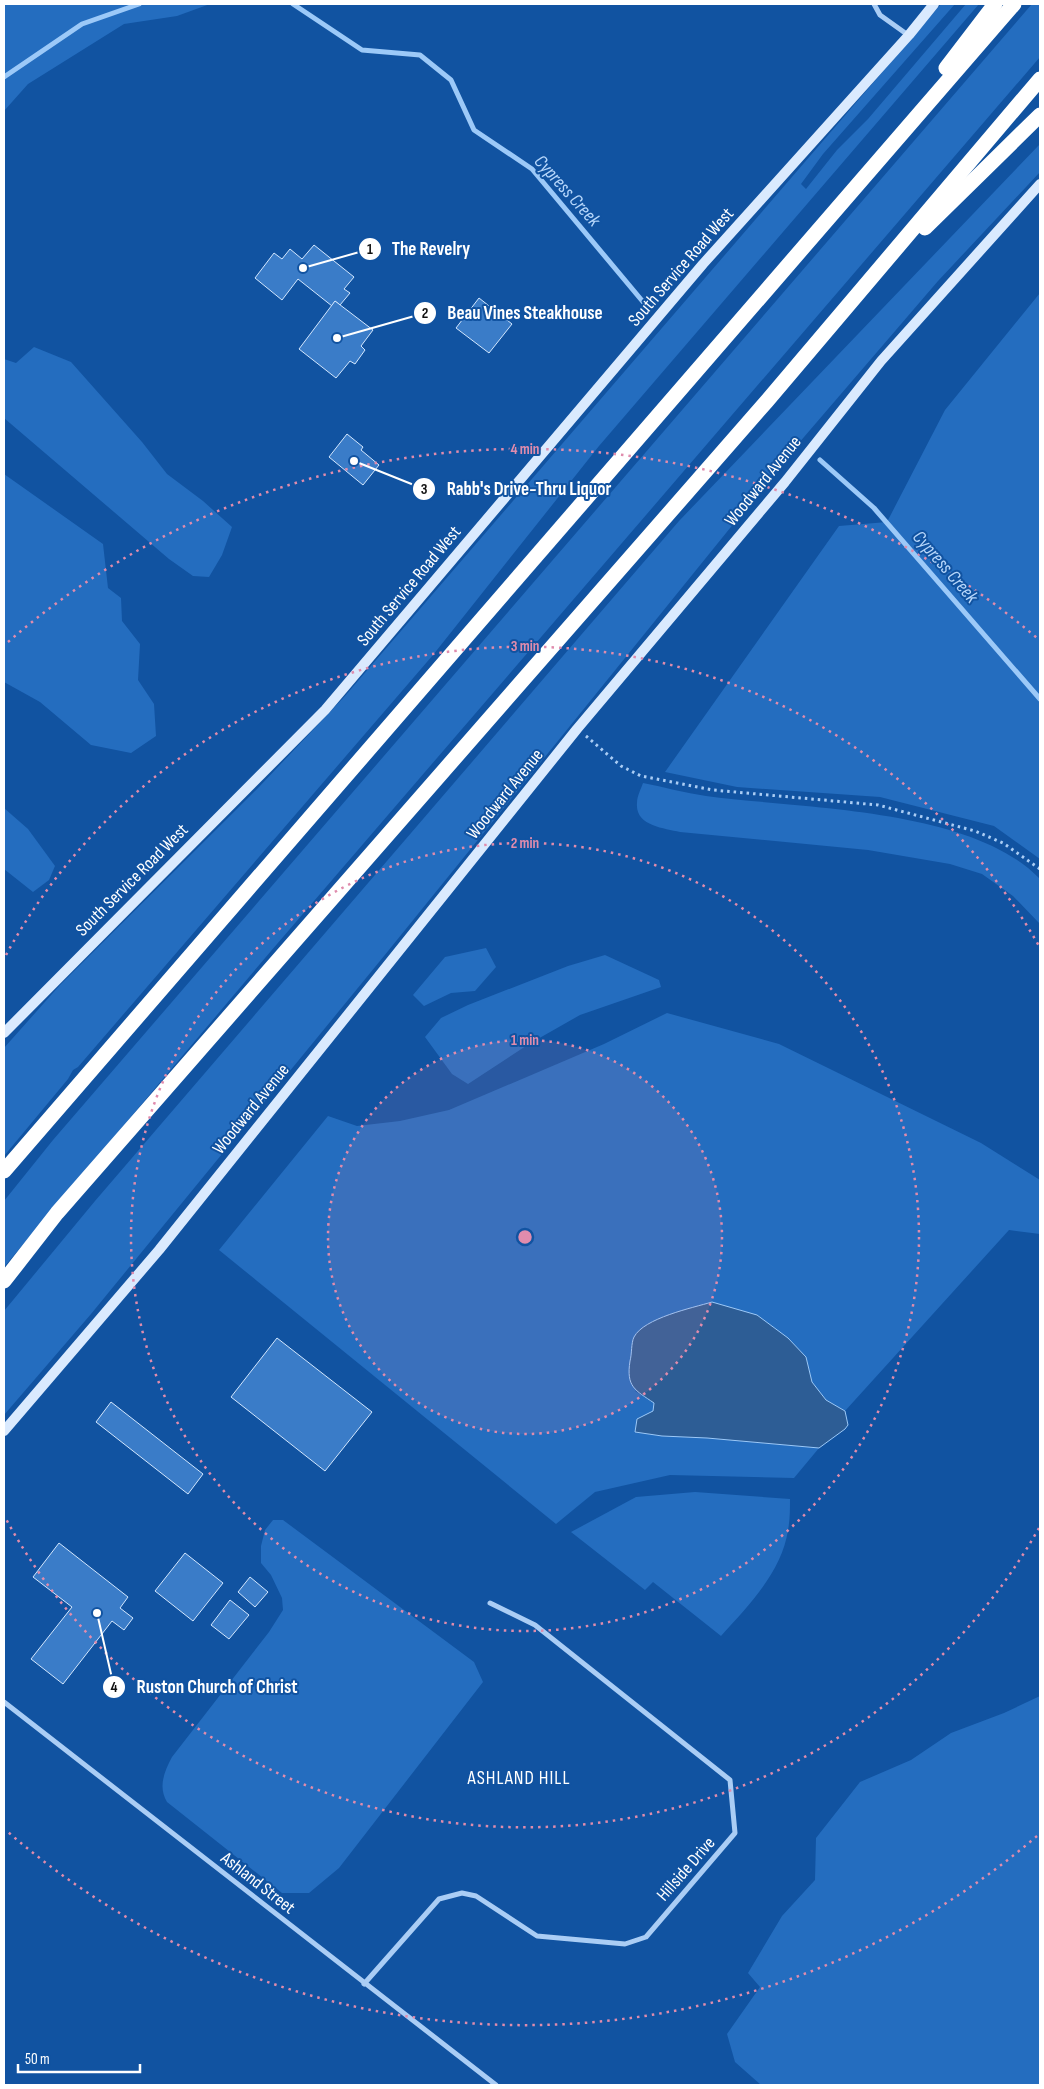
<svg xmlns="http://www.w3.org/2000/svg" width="1044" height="2089" font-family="'Sofia Sans Condensed',sans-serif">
  <rect width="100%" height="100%" fill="#1153a1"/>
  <g fill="#246dbf">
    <path d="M4,4H210L177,16L124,24L28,84L4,111Z"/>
    <path d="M941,4H955L823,154L801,184L806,189L837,150L868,119L966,4H979L599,446L433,655L78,1067L73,1070L68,1079L4,1156V1048L60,985L259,787L345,696Z"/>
    <path d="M1032,4H1040V57L271,951L4,1267V1201L53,1140Z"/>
    <path d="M1040,144V172L938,281L798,444L384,956L91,1314L4,1415V1311L95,1201L679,521Z"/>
    <path d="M1040,293V859L994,826L880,797L737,787L665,772L839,526L887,522L945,410Z"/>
    <path d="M34,347L71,362L142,442L167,474L203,501L232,527L222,555L209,577L193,576L169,559L4,418V359L16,363Z"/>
    <path d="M4,474L103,544L108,588L121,598L122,621L140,644L138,680L154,704L156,736L131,753L91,745L40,702L4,682Z"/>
    <path d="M643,783C664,787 685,793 706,796C802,809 971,807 1040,879V924L1013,896L982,874L950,864L868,850L680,832C664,828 635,826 637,803C637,796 641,789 643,783Z"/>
    <path d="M4,808L28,829L55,866L49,880L33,892L4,869Z"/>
    <path d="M486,948L496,967L475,991L451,993L424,1006L413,995L445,957Z"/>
    <path d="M605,955L659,980L661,987L580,1015L529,1044L468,1084L452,1074L425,1037L441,1018L468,1005L568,966Z"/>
    <path d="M667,1013L779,1044L981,1143L1040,1180V1234L1009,1230L845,1411L826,1400L812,1382L806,1357L788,1338L757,1315L635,1391L654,1403L653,1411L635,1432L662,1436L707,1438L819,1448L794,1478L670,1475L595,1492L556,1524L219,1250L328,1116L357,1126L400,1121L449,1110L604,1044Z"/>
    <path d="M695,1492L790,1499C790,1509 790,1520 788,1530C782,1572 748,1606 721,1636L653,1582L645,1590L571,1532L636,1497Z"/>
    <path d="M273,1520H283L474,1662L483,1682L339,1868L309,1893H282L167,1802C158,1787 164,1772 172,1757L269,1632L283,1610L282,1598L271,1575L261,1563V1546L265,1530Z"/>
    <path d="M1040,1696V2085H761L735,2062L727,2034L760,1987L748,1973L782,1916L815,1880L816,1838L860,1782L911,1760L951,1733L1004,1713Z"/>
  </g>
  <path fill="#2d5d95" stroke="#9cc9f8" d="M712,1302L757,1315L788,1338L806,1357L812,1382L826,1400L845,1411L848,1425L845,1429L819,1448L707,1438L662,1436L635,1432L637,1419L653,1411L654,1403C635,1390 626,1387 630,1361C632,1354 631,1343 634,1337C644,1318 692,1308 712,1302Z"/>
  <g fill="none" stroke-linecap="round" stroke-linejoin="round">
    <g stroke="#9cc9f8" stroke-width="5">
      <path d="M293,4L362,50L420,55L451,80L474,130L532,169L644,303"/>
      <path d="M4,77L82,24L139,4"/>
      <path d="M820,460L874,508L1040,699"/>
    </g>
  </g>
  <g fill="#3a7cc8" stroke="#d3e7fe">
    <path d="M314,245L354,277L344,289L350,293L340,305L335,301L332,306L298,279L282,300L255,278L274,253L282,259L290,249L302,259Z"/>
    <path d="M479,298L512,324L489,353L456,328Z"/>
    <path d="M335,301L373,330L361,346L365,350L355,364L350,361L336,378L299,349Z"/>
    <path d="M347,434L363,447L361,450L379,465L363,485L329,457Z"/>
    <path d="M277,1338L372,1412L325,1471L231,1397Z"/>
    <path d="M111,1402L203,1474L188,1494L96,1422Z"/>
    <path d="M59,1543L128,1597L120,1608L133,1618L124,1630L112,1621L63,1684L31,1659L72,1607L33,1577Z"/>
    <path d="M185,1553L223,1583L193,1621L155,1591Z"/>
    <path d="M250,1577L268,1592L255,1607L238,1592Z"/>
    <path d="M230,1600L249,1615L229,1639L211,1625Z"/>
  </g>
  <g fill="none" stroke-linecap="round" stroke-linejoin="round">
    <path stroke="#aacdf5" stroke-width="3" stroke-dasharray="2.5 4" stroke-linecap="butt" d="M586,736L621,766L641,776L713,790L878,805L975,831L1003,843L1040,869"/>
    <g stroke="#aacdf5" stroke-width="5">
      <path d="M874,4L880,15L908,35"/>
      <path d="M4,1702L496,2085"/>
      <path d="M364,1984L439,1899L462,1893L476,1896L537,1936L625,1944L646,1937L735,1833L730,1780L535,1625L490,1603"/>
    </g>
    <g stroke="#daeafe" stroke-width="10">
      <path d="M4,1033L325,710L703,264L909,35L934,4"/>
      <path d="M4,1431L159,1250L577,729L785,482L881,361L1040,184"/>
    </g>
    <g stroke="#fff" stroke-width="15">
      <path d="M946,68L995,4"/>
      <path d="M925,228L1040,115"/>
      <path d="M4,1171L1014,4"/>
      <path d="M4,1281L57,1213L767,401L1040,79"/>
    </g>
  </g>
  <circle cx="525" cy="1237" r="197" fill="#e08cad" fill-opacity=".12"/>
  <g fill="none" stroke="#e08cad" stroke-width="2.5" stroke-dasharray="2.5 5">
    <circle cx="525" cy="1237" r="197"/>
    <circle cx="525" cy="1237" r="394"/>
    <path d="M1039 1528A591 591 0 0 1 6 1519M6 955A591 591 0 0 1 1039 946"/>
    <path d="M1037 1836A788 788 0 0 1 8 1832M8 642A788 788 0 0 1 1037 638"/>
  </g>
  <g text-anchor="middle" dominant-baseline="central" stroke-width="4" stroke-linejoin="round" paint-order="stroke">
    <g font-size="18" fill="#fff" stroke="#1153a1">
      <text transform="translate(681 267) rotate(-49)">South Service Road West</text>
      <text transform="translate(763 481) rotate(-51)">Woodward Avenue</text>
      <text transform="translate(409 586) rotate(-50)">South Service Road West</text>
      <text transform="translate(505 794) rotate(-51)">Woodward Avenue</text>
      <text transform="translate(132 880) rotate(-45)">South Service Road West</text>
      <text transform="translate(251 1109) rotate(-51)">Woodward Avenue</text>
      <text transform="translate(686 1869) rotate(-49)">Hillside Drive</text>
      <text transform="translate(258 1883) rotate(38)">Ashland Street</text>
    </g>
    <g font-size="19" font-style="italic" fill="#b7d7fb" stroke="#1153a1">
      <text transform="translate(567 191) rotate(48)">Cypress Creek</text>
      <text transform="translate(945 567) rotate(49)">Cypress Creek</text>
    </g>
    <g font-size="19" letter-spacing="1" fill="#fff" stroke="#1153a1">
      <text x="519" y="1778">ASHLAND HILL</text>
    </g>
  </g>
  <circle cx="525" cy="1237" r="8" fill="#e08cad" stroke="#1153a1" stroke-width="2.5"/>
  <g font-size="15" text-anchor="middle" font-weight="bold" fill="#e08cad" stroke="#1153a1" stroke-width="4" stroke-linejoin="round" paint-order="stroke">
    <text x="525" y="454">4 min</text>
    <text x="525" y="651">3 min</text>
    <text x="525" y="848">2 min</text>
    <text x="525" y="1045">1 min</text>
  </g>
  <path fill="none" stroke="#fff" stroke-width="2" d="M303 268L370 249M337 338L425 313M354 461L424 489M97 1613L114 1687"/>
  <g fill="#fff" stroke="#1153a1" stroke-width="2">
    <circle cx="303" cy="268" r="5"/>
    <circle cx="337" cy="338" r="5"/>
    <circle cx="354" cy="461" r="5"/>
    <circle cx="97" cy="1613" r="5"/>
    <circle cx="370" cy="249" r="12"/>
    <circle cx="425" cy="313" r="12"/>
    <circle cx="424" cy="489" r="12"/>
    <circle cx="114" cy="1687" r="12"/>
  </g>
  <g font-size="15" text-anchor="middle" font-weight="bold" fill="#111">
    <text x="370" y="254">1</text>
    <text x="425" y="318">2</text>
    <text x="424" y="494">3</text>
    <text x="114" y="1692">4</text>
  </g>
  <g font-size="19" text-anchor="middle" font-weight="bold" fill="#fff" stroke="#1153a1" stroke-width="4" stroke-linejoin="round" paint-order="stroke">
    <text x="431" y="255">The Revelry</text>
    <text x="525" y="319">Beau Vines Steakhouse</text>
    <text x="529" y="495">Rabb's Drive-Thru Liquor</text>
    <text x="217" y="1693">Ruston Church of Christ</text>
  </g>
  <rect width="1044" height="2089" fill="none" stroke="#ffffff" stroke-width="10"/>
  <path d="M18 2064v8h122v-8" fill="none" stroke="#ffffff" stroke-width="2.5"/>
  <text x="25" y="2064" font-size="15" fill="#ffffff" stroke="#1153a1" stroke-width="4" paint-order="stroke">50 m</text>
</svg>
